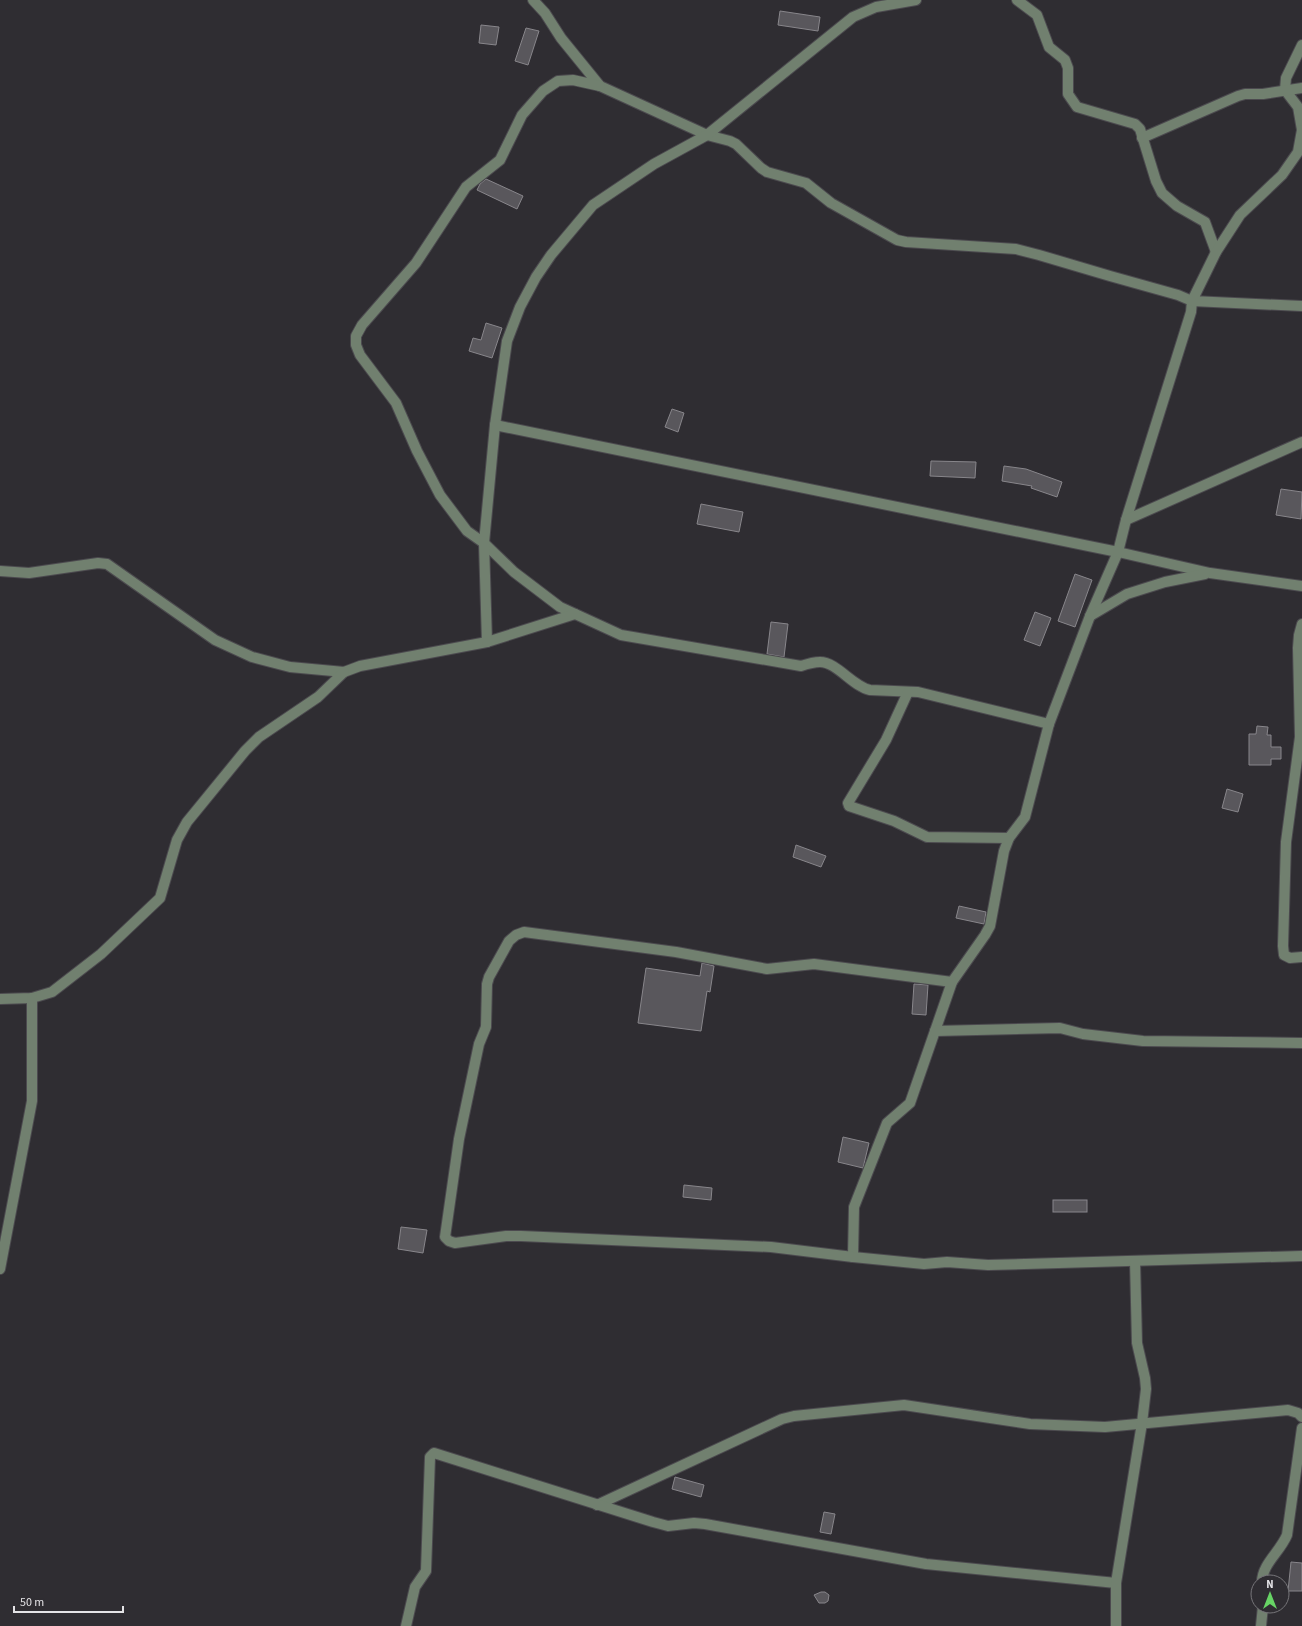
<svg xmlns="http://www.w3.org/2000/svg" width="1302" height="1626" font-family="'Source Sans 3',sans-serif">
  <rect width="100%" height="100%" fill="#2f2d32"/>
  <g fill="#59575c" stroke="#88868b">
    <path d="M780,11L820,17L818,31L778,25Z"/>
    <path d="M481,25L499,27L496,45L479,43Z"/>
    <path d="M526,28L539,31L528,65L515,61Z"/>
    <path d="M486,179L523,196L517,209L477,190L480,184Z"/>
    <path d="M486,323L502,328L492,358L469,351L473,338L481,340Z"/>
    <path d="M672,409L684,413L678,432L665,427Z"/>
    <path d="M931,461L976,462L975,478L930,476Z"/>
    <path d="M1004,466L1026,469L1062,482L1057,497L1031,488L1032,486L1002,481Z"/>
    <path d="M1281,489L1302,492L1301,519L1276,515Z"/>
    <path d="M701,504L743,512L739,532L697,524Z"/>
    <path d="M1075,574L1092,580L1075,627L1058,621Z"/>
    <path d="M1035,612L1051,618L1040,646L1024,640Z"/>
    <path d="M771,622L788,624L784,657L767,654Z"/>
    <path d="M1257,726L1268,727L1267,735H1271V747H1281V759H1271V765H1249V734H1256Z"/>
    <path d="M1227,789L1243,794L1238,812L1222,808Z"/>
    <path d="M796,845L826,856L821,867L793,857Z"/>
    <path d="M959,906L986,912L984,924L956,918Z"/>
    <path d="M702,963L714,966L710,992L707,991L701,1031L638,1023L646,968L700,976Z"/>
    <path d="M914,984L928,985L926,1015L912,1014Z"/>
    <path d="M843,1137L869,1143L863,1168L838,1162Z"/>
    <path d="M684,1185L712,1188L711,1200L683,1197Z"/>
    <rect x="1053" y="1200" width="34" height="12"/>
    <path d="M401,1227L427,1230L423,1253L398,1249Z"/>
    <path d="M675,1477L704,1485L701,1497L672,1489Z"/>
    <path d="M824,1512L835,1514L831,1534L820,1532Z"/>
    <path d="M1291,1562L1302,1563V1591H1288Z"/>
    <path d="M821,1592H825L829,1595L828,1601L825,1603H819L814,1595Z"/>
  </g>
  <g fill="none" stroke-linecap="round" stroke-linejoin="round">
    <g stroke="#4c4a4f" stroke-width="12">
      <g id="minor">
        <path d="M533,0L545,13L561,38L600,86L707,135L730,141L736,144L761,168L767,172L806,183L831,203L897,240L906,242L1016,249L1039,255L1110,276L1178,295L1192,301L1191,312L1126,520L1118,552L1090,616L1049,724L1025,817L1009,838L1004,851L990,926L985,935L952,982L910,1103L887,1123L854,1207L853,1257"/>
        <path d="M1017,0L1037,15L1049,47L1065,60L1068,68V94L1077,107L1135,124L1140,129L1156,181L1162,193L1177,206L1205,222L1216,252"/>
        <path d="M1302,45L1286,78L1285,90L1298,107L1302,130"/>
        <path d="M600,86L573,80L558,81L543,91L522,115L500,160L466,187L416,263L362,325L356,336V345L360,355L396,403L417,451L440,495L467,531L484,543L514,572L560,607L621,635L801,666C807,664 814,662 820,662C837,662 852,686 870,690L918,692L1049,724"/>
        <path d="M1302,130L1298,152L1282,175L1240,215L1216,252L1192,301L1302,306"/>
        <path d="M1142,138L1238,96L1245,94H1263L1302,88"/>
        <path d="M495,425L1118,552L1210,573L1302,586"/>
        <path d="M1126,520L1302,442"/>
        <path d="M0,571L29,573L98,563L107,564L215,640L252,657L290,667L344,672L360,666L487,642L575,614"/>
        <path d="M1090,616L1127,594L1165,582L1205,574"/>
        <path d="M1302,624L1299,635L1298,648L1300,737L1286,842L1283,946L1284,955L1290,958L1302,957"/>
        <path d="M487,642L484,543L495,425L507,341L520,307L536,277L551,255L593,205L654,164L707,135L853,17L876,7L916,0"/>
        <path d="M908,692L886,740L848,803L849,806L894,821L927,837L1009,838"/>
        <path d="M952,982L814,964L767,969L676,952L524,932L516,935L509,941L489,977L487,984L486,1027L479,1044L459,1139L445,1237L449,1241L455,1243L506,1236H521L771,1247L853,1257L924,1264L947,1262L988,1265L1302,1256"/>
        <path d="M0,999L32,998L52,992L101,954L160,898L177,840L187,822L245,751L259,737L318,697L344,672"/>
        <path d="M935,1031L1060,1028L1083,1034L1143,1041L1302,1043"/>
        <path d="M0,1269L32,1101V998"/>
        <path d="M597,1505L782,1419L794,1416L904,1405L1030,1424L1105,1427L1288,1410L1298,1413L1302,1417"/>
        <path d="M1262,1582C1262,1564 1280,1552 1287,1535L1302,1428"/>
        <path d="M406,1626L415,1587L426,1571L430,1457L434,1453L653,1522L668,1526L694,1523L705,1524L926,1564L1116,1583"/>
        <path d="M1116,1626V1583L1142,1423L1146,1389L1145,1378L1137,1343L1135,1261"/>
        <path d="M1261,1626L1263,1606"/>
      </g>
    </g>
    <use href="#minor" stroke="#71806f" stroke-width="10"/>
  </g>
  <g transform="translate(1270 1594)"><circle r="19" fill="#2f2d32" stroke="#77767a"/>
  <path d="M0-3L7 15L0 10L-7 15Z" fill="#67d465"/>
  <text y="-6" font-size="11" font-weight="bold" text-anchor="middle" fill="#e4e3e6">N</text>
  </g>
  <path d="M14 1606v6h109v-6" fill="none" stroke="#e4e3e6" stroke-width="2"/>
  <text x="20" y="1606" font-size="12" fill="#e4e3e6" stroke="#2f2d32" stroke-width="3" paint-order="stroke">50 m</text>
</svg>
